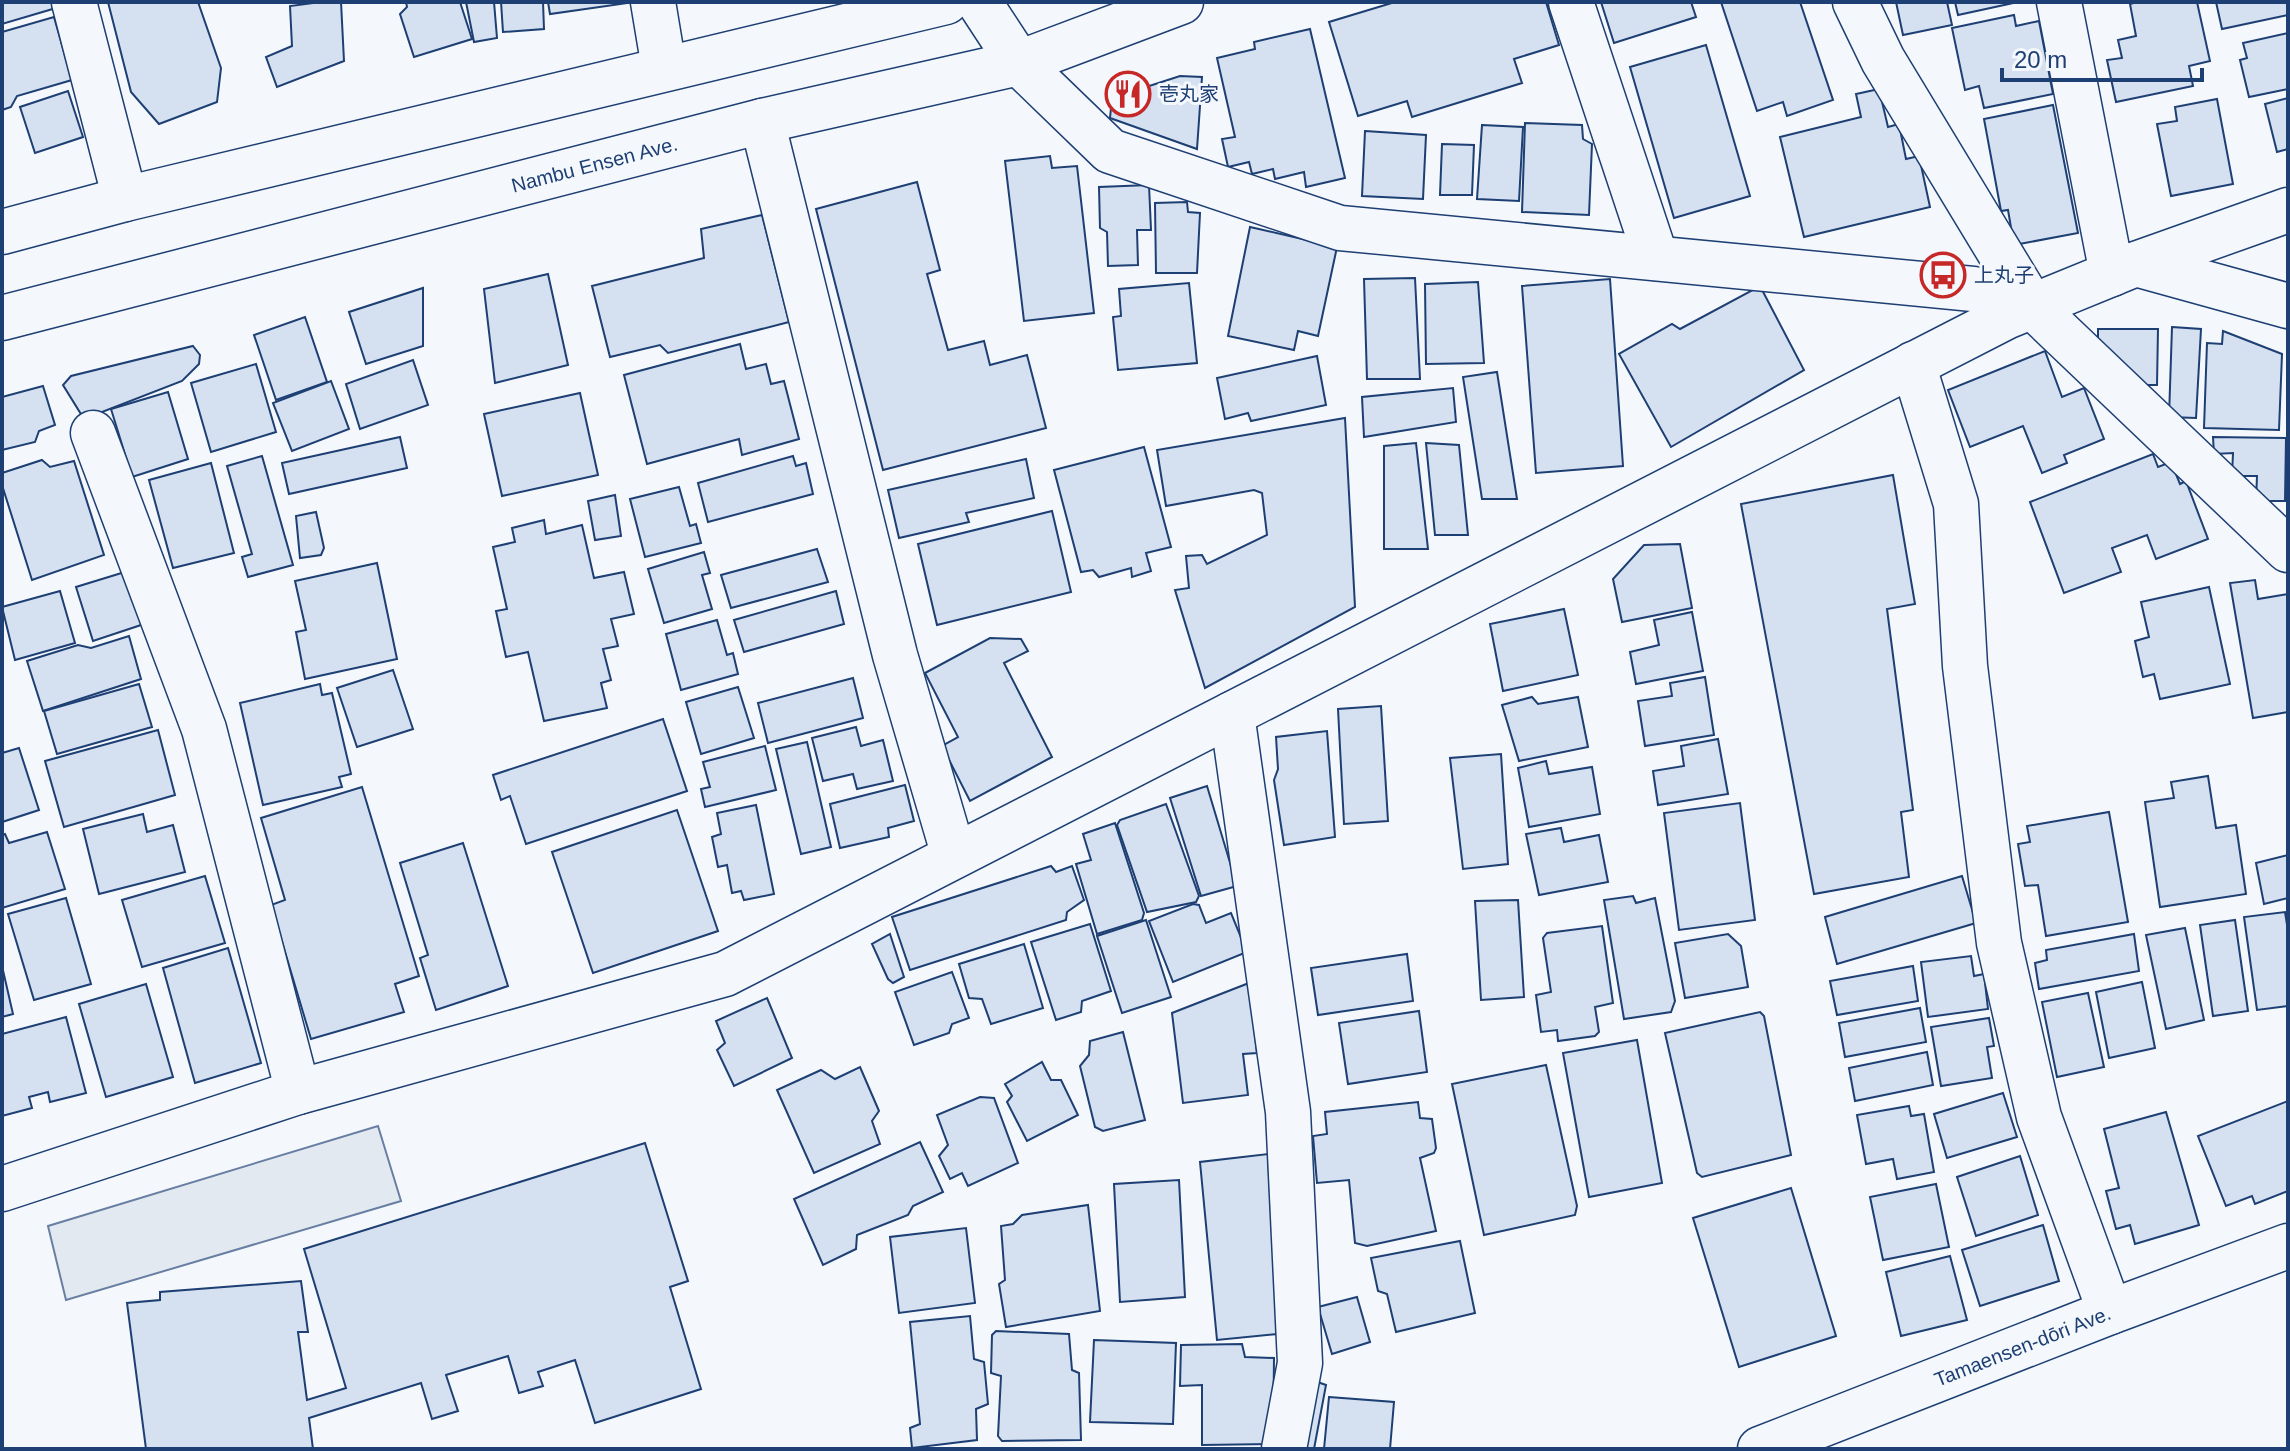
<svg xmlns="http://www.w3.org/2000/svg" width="2290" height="1451" font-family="Helvetica,'Noto Sans JP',sans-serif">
  <rect width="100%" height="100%" fill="#f4f7fb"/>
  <path fill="#e3e9f0" stroke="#687fa3" stroke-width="2" d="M378,1126L401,1201L66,1300L48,1226Z"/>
  <g fill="#d5e0f0" stroke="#1d3f73" stroke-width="2">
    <path d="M2,2H54L56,8L2,24Z"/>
    <path d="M108,2H198L221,68L217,102L159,124L131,92Z"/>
    <path d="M321,2H341L344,61L277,87L266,57L292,46L290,6Z"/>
    <path d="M406,2H460L472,39L414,57L400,14L407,7Z"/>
    <path d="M466,2H494L497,38L474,42Z"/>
    <path d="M501,2H543L544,29L503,32Z"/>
    <path d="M548,2H628V3L550,14Z"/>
    <path d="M1395,2H1546L1559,45L1514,59L1522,83L1412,117L1407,101L1358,116L1329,22Z"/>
    <path d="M1601,2H1691L1696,17L1614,43Z"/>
    <path d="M1721,2H1800L1833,100L1787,116L1783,102L1757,111Z"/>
    <path d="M1896,2H1947L1952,25L1903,35Z"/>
    <path d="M1955,2H2018L1958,15Z"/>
    <path d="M2137,2H2197L2210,61L2189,66L2193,86L2116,102L2107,60L2122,58L2118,40L2136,36L2130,4Z"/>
    <path d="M2216,2H2288V15L2222,29Z"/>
    <path d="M2014,15L2016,26L2039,21L2053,94L1984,108L1979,86L1965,90L1952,28Z"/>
    <path d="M54,17L72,80L17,96L11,107L2,110V32Z"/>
    <path d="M1310,29L1345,178L1306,187L1304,172L1275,179L1273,169L1252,174L1249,162L1228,167L1222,139L1235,137L1217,58L1255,49L1254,42Z"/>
    <path d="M2288,33V89L2249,97L2240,60L2247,58L2243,43Z"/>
    <path d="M1706,45L1750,196L1674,218L1630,67Z"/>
    <path d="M1180,76L1202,77L1197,149L1110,118L1112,98Z"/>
    <path d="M1879,89L1888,127L1899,124L1906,159L1919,156L1930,207L1804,237L1780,137L1861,117L1856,94Z"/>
    <path d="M68,91L83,137L35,153L20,107Z"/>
    <path d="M2288,98V149L2277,152L2265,104Z"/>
    <path d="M2217,99L2233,184L2171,196L2157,124L2177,121L2175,107Z"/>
    <path d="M2053,105L2078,233L2014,245L2008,210L2001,211L1984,119Z"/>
    <path d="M1525,123L1582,125L1583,139L1592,144L1589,215L1522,212Z"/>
    <path d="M1482,125L1523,127L1519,201L1477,199Z"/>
    <path d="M1365,131L1426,135L1423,199L1362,196Z"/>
    <path d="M1442,144L1474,145L1472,195H1440Z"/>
    <path d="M1050,156L1052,168L1077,166L1094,313L1024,321L1005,161Z"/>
    <path d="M917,182L940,270L927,274L948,350L984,341L990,365L1027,355L1046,428L883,470L816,209Z"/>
    <path d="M1149,185L1151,230H1137L1138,265L1108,266L1107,232L1100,228L1099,187Z"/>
    <path d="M1187,202L1188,212L1200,213L1197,273H1156L1155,203Z"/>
    <path d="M762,215L789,322L668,353L660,345L610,357L592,286L704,258L701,229Z"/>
    <path d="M1250,227L1337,247L1318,336L1298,331L1294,350L1228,336Z"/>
    <path d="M548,274L568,365L495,383L484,289Z"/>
    <path d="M1415,278L1420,379H1367L1364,279Z"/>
    <path d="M1610,279L1623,466L1536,473L1522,286Z"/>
    <path d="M1478,282L1484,363L1426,364L1425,284Z"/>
    <path d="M1189,283L1197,363L1118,370L1113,317L1121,316L1119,289Z"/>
    <path d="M1760,286L1804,370L1671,447L1619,354L1672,324L1680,329Z"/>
    <path d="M423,288V346L366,364L349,312Z"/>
    <path d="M305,317L327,382L276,400L254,335Z"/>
    <path d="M2172,327L2201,329L2196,418L2169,417Z"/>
    <path d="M2098,329H2158L2157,385H2140L2098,348Z"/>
    <path d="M2223,331L2282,354L2279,430L2204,428L2207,343L2222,344Z"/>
    <path d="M740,344L746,369L766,364L771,384L784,381L799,439L742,455L739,439L647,464L624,375Z"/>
    <path d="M193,346L200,355L199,364L182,381L84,419L63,385L71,376Z"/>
    <path d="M2045,351L2062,397L2084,388L2104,439L2064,455L2067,463L2042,473L2023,426L1970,447L1948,390Z"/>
    <path d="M1317,356L1326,405L1251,421L1248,413L1225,419L1217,378Z"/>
    <path d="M413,360L428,405L360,429L346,384Z"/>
    <path d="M256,364L276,432L211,452L191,383Z"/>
    <path d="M1497,372L1517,499H1482L1463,377Z"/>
    <path d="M331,381L349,429L292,451L273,403Z"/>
    <path d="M43,386L55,425L39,431L35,442L2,450V397Z"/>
    <path d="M1453,388L1456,422L1364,437L1362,397Z"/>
    <path d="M168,392L188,459L132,477L111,409Z"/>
    <path d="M580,393L598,475L502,496L484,414Z"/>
    <path d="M1345,418L1355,607L1205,688L1175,590L1189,588L1186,556L1202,555L1207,564L1267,535L1262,493L1254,490L1166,506L1157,450Z"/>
    <path d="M400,437L407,468L289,494L282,463Z"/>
    <path d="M2213,437L2286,438L2285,501H2256L2257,476H2232L2233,453L2214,454Z"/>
    <path d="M1416,443L1428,549H1384V446Z"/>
    <path d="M1426,443L1459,445L1468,535H1435Z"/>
    <path d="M1144,447L1171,547L1146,553L1151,571L1132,577L1131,568L1099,577L1093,570L1081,572L1054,470Z"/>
    <path d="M2153,454L2158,467L2171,462L2180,484L2186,481L2208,539L2156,559L2147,535L2112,548L2121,572L2064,593L2030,502Z"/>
    <path d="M262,456L293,565L248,577L242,557L252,554L227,466Z"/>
    <path d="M793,456L796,466L806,463L813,494L708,522L698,483Z"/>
    <path d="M1026,459L1034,498L966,513L969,522L899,538L888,490Z"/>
    <path d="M42,460L50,467L74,461L104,555L32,580L2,485V473Z"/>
    <path d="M211,463L234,553L173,568L149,480Z"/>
    <path d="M1893,475L1915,604L1887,609L1913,810L1901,812L1909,877L1814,894L1741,504Z"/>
    <path d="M679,487L690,526L696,524L701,543L645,557L630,499Z"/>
    <path d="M615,495L621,536L595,540L588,501Z"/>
    <path d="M1052,511L1071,592L937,625L918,544Z"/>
    <path d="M316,512L324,548L321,555L300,558L296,516Z"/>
    <path d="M544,520L546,534L582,525L594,578L624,572L634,614L611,619L618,646L603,649L611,680L601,683L607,708L544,721L528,652L506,657L496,611L507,609L493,547L515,542L512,528Z"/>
    <path d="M1680,544L1692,608L1622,622L1613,579L1644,545Z"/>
    <path d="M817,549L828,582L731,608L721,575Z"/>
    <path d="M704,552L710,573L702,575L712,609L664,623L648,569Z"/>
    <path d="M377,563L397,659L305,679L296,632L306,630L295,581Z"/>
    <path d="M128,571L144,624L93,641L76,587Z"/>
    <path d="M2255,580L2258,599L2288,594V712L2253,718L2230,583Z"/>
    <path d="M2209,587L2230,684L2160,699L2154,674L2143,677L2135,641L2149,637L2141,602Z"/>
    <path d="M60,591L75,643L15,660L2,607Z"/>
    <path d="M836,591L844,624L744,652L734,620Z"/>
    <path d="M1564,609L1578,675L1503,691L1490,624Z"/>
    <path d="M1692,612L1703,671L1636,684L1630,652L1659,645L1654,620Z"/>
    <path d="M717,620L727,655L733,653L738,674L681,690L666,634Z"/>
    <path d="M129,636L141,679L43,711L27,661L78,645L91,648Z"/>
    <path d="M990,638L1021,639L1028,651L1004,663L1052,757L970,801L942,746L958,737L925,673Z"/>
    <path d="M393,670L413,729L357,747L337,688Z"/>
    <path d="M1705,677L1714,735L1645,746L1638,701L1672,696L1670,683Z"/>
    <path d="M853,678L863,718L768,743L758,703Z"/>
    <path d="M139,684L152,727L57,754L44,711Z"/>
    <path d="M320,684L322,695L332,693L351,774L339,777L342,787L263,805L240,703Z"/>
    <path d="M738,687L754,738L701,754L686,702Z"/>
    <path d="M1532,697L1538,704L1578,697L1588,747L1519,761L1502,705Z"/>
    <path d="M1381,706L1388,821L1344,824L1338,709Z"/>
    <path d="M663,719L687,791L526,844L510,796L501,800L493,775Z"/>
    <path d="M856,727L861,746L883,740L893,781L857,789L853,774L823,781L812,738Z"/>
    <path d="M158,730L175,795L64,827L45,761Z"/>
    <path d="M1327,731L1335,837L1284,845L1274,780L1278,769L1276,737Z"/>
    <path d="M1718,739L1728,794L1658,805L1653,771L1684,766L1681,746Z"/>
    <path d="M807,742L831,847L801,854L776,749Z"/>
    <path d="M765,746L776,790L705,807L701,789L710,787L703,762Z"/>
    <path d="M19,748L39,810L2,822V753Z"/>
    <path d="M1501,754L1508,864L1463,869L1450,758Z"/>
    <path d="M1546,761L1549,774L1592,767L1600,814L1529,827L1518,768Z"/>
    <path d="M2208,776L2216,828L2236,825L2246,894L2160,907L2145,802L2174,798L2171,782Z"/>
    <path d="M905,785L914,821L888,828L889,837L840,848L830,804Z"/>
    <path d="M1207,786L1237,886L1201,896L1170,798Z"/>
    <path d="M362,787L419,976L395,984L404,1012L311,1039L271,905L285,900L261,818Z"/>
    <path d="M1740,803L1755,920L1679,930L1664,813Z"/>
    <path d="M1166,804L1199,896L1196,902L1147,912L1117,825L1120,820Z"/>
    <path d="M756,805L774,894L744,900L741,891L732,893L727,865L718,867L712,837L721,834L717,813Z"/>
    <path d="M677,810L718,931L593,973L552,852Z"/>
    <path d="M2109,812L2128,922L2046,936L2038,885L2025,886L2018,844L2030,842L2027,826Z"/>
    <path d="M143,814L147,832L173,825L185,872L99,894L83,829Z"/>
    <path d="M1115,823L1144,913L1142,920L1097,934L1076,864L1091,860L1083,834Z"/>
    <path d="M1561,828L1564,842L1599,835L1608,882L1539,895L1526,834Z"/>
    <path d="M47,832L65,889L2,908V835L5,834L9,843Z"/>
    <path d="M463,843L508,986L436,1010L420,958L428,955L400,863Z"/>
    <path d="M2288,855V898L2264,904L2256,863Z"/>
    <path d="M1051,866L1056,872L1072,866L1084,900L1067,912L1066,920L910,970L892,917Z"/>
    <path d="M205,876L225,943L142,967L122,900Z"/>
    <path d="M1962,876L1976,923L1837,964L1825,917Z"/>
    <path d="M1633,896L1636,903L1655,898L1675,1001L1671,1012L1624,1019L1604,900Z"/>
    <path d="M66,898L91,984L34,1000L8,914Z"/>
    <path d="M1518,900L1524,997L1481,1000L1475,901Z"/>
    <path d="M1193,904L1199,905L1206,923L1231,913L1247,952L1173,982L1149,921Z"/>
    <path d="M2285,912L2288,931V1006L2257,1010L2244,917Z"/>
    <path d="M1146,920L1171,997L1122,1013L1097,936Z"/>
    <path d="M2235,920L2248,1011L2213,1016L2200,925Z"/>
    <path d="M1090,924L1111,991L1082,1001L1081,1012L1056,1020L1031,942Z"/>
    <path d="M1602,926L1613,1003L1595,1007L1599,1032L1595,1036L1558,1041L1557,1030L1541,1032L1536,995L1551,992L1543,938L1547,933Z"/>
    <path d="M2185,928L2204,1020L2166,1029L2146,935Z"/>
    <path d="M890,934L904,977L893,983L888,979L872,944Z"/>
    <path d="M1728,934L1741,946L1748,987L1685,998L1675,943Z"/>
    <path d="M2134,934L2139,971L2039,989L2035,963L2047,960L2046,950Z"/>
    <path d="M1024,944L1043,1008L991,1024L982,999L969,998L959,964Z"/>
    <path d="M228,948L261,1063L195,1083L163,968Z"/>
    <path d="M1407,954L1413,1001L1318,1015L1311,968Z"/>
    <path d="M1971,956L1974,976L1984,974L1988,1009L1928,1017L1921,962Z"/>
    <path d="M2,966L13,1014L2,1017Z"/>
    <path d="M1913,966L1918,1001L1837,1015L1830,981Z"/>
    <path d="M952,972L969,1018L952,1024L949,1033L914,1045L895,992Z"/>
    <path d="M2142,982L2155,1048L2109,1058L2096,992Z"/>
    <path d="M1249,983L1257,1053L1243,1054L1248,1095L1183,1103L1172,1013Z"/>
    <path d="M146,984L173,1077L106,1097L79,1004Z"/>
    <path d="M2088,993L2104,1067L2057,1077L2042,1002Z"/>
    <path d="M767,998L792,1058L734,1086L717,1050L725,1043L716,1021Z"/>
    <path d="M1920,1008L1926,1042L1845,1057L1839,1023Z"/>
    <path d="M1419,1011L1427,1072L1348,1084L1339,1023Z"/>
    <path d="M1760,1012L1764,1016L1791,1155L1702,1177L1697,1173L1665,1033Z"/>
    <path d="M66,1017L86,1093L50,1102L48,1092L29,1097L32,1108L2,1116V1034Z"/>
    <path d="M1989,1018L1994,1046L1987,1047L1992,1078L1941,1086L1931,1027Z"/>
    <path d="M1123,1032L1145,1120L1103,1131L1095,1127L1080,1066L1089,1055L1090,1041Z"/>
    <path d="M1637,1040L1662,1183L1589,1197L1563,1053Z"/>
    <path d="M1927,1052L1933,1085L1855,1101L1849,1068Z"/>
    <path d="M1042,1062L1051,1080H1061L1078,1115L1027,1141L1007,1102L1012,1096L1005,1084Z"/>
    <path d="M1546,1065L1577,1206L1575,1215L1484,1235L1452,1084Z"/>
    <path d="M860,1067L879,1111L872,1121L880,1144L814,1173L777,1090L821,1070L835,1079Z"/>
    <path d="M2003,1093L2017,1137L1947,1158L1934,1114Z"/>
    <path d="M980,1097L994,1098L1018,1163L968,1186L962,1173L950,1179L939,1156L948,1145L937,1115Z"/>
    <path d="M2288,1101V1191L2255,1204L2252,1196L2226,1206L2198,1136Z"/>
    <path d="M1418,1102L1420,1118L1432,1119L1436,1148L1434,1153L1420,1158L1436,1231L1367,1246L1355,1243L1349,1180L1317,1183L1313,1136L1327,1134L1325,1112Z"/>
    <path d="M1909,1106L1911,1116L1924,1114L1934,1172L1897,1179L1893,1159L1866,1164L1857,1115Z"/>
    <path d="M2166,1112L2199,1225L2135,1244L2130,1225L2116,1229L2106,1191L2119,1188L2104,1129Z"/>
    <path d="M920,1142L943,1192L913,1206L908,1215L857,1235L856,1249L823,1265L794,1199Z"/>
    <path d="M645,1143L688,1281L670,1287L701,1389L595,1423L575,1360L538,1372L543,1386L519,1393L508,1356L446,1375L458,1411L432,1419L421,1383L309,1418L313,1449H146L127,1303L160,1300V1292L301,1281L308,1332H298L307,1400L346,1388L304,1249Z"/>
    <path d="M1268,1154L1277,1334L1217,1340L1200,1162Z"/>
    <path d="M2020,1156L2038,1215L1976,1236L1957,1177Z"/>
    <path d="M1179,1180L1185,1297L1120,1302L1114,1184Z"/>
    <path d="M1936,1184L1949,1247L1883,1260L1870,1197Z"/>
    <path d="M1791,1188L1836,1336L1739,1367L1693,1218Z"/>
    <path d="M1088,1205L1100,1311L1006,1327L999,1284L1005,1280L1001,1226L1013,1224L1022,1215Z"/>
    <path d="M2043,1225L2059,1281L1980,1306L1962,1250Z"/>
    <path d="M966,1228L975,1303L899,1313L890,1237Z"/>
    <path d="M1460,1241L1475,1313L1396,1332L1387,1294L1378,1291L1371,1258Z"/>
    <path d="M1950,1256L1967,1320L1901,1336L1886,1272Z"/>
    <path d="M1357,1297L1370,1342L1332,1354L1318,1307Z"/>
    <path d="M970,1316L974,1359L984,1362L988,1404L976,1409L977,1440L912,1448L910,1428L920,1424L910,1322Z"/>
    <path d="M996,1331L1069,1334L1072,1370L1079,1373L1081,1440L1002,1441L998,1436L1001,1376L991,1373L992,1335Z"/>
    <path d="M1094,1340L1176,1343L1173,1424L1090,1422Z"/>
    <path d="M1242,1344L1245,1357L1274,1358L1273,1444L1202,1445V1385L1180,1386L1181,1345Z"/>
    <path d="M1306,1378L1326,1385L1314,1449H1292Z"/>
    <path d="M1329,1397L1394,1402L1390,1449H1324Z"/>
  </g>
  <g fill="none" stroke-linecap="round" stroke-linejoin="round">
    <g stroke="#1d3f73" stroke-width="47">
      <g id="minor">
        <path d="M74,2L125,199"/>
        <path d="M653,2L664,68"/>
        <path d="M979,2L1019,63L1110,151L1340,228L1973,289L2032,306"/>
        <path d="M1571,2L1656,258"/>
        <path d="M1855,2L1883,60L2032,306L2288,550"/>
        <path d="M2059,2L2112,274"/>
        <path d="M762,121L895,655L954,856"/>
        <path d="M2,232L125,199L946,2"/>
        <path d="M2136,264L2288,306"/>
        <path id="s1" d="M2,318L762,121L1019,63L1181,2"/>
        <path d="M1913,364L1956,504L1965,666L1999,943L2039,1117L2110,1312"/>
        <path d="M93,433L204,729L298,1092"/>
        <path d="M1232,714L1288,1112L1300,1363L1284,1449"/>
        <path d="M2,1189L298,1092L725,974L2006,317L2136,264L2288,210"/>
      </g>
    </g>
    <g stroke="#1d3f73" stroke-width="47">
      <g id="major">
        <path id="s2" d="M1760,1449L2110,1312L2288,1246"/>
      </g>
    </g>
    <use href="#minor" stroke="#f4f7fb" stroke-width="44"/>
    <use href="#major" stroke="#f4f7fb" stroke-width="44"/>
  </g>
  <defs>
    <g id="restaurant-ring" transform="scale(2.3)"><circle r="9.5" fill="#f4f7fb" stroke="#c62828" stroke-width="1.5"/><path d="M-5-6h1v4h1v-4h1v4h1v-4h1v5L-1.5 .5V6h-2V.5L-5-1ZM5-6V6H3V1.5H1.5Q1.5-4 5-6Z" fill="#c62828"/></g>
    <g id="bus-ring" transform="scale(2.3)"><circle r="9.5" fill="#f4f7fb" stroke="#c62828" stroke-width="1.5"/><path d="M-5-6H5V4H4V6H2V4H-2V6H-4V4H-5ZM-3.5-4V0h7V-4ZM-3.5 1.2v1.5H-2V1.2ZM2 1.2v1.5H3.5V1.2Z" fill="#c62828"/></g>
  </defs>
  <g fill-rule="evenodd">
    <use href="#restaurant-ring" x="1128" y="94"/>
    <use href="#bus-ring" x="1943" y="275"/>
  </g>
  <g text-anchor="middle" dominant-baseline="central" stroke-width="6" stroke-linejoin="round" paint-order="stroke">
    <g font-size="20" fill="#1d3f73" stroke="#f4f7fb" text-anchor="start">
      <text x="1159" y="94">壱丸家</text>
      <text x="1974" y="275">上丸子</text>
    </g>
    <g font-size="20" fill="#1d3f73" stroke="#f4f7fb">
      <text stroke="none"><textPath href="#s1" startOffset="612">Nambu Ensen Ave.</textPath></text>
      <text stroke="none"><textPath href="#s2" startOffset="282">Tamaensen-dōri Ave.</textPath></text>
    </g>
  </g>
  <rect width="2290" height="1451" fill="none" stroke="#1d3f73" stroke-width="8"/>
  <path d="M2002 68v12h200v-12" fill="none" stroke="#1d3f73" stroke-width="4"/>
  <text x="2014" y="68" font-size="24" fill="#1d3f73" stroke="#f4f7fb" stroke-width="6" paint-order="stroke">20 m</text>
</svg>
